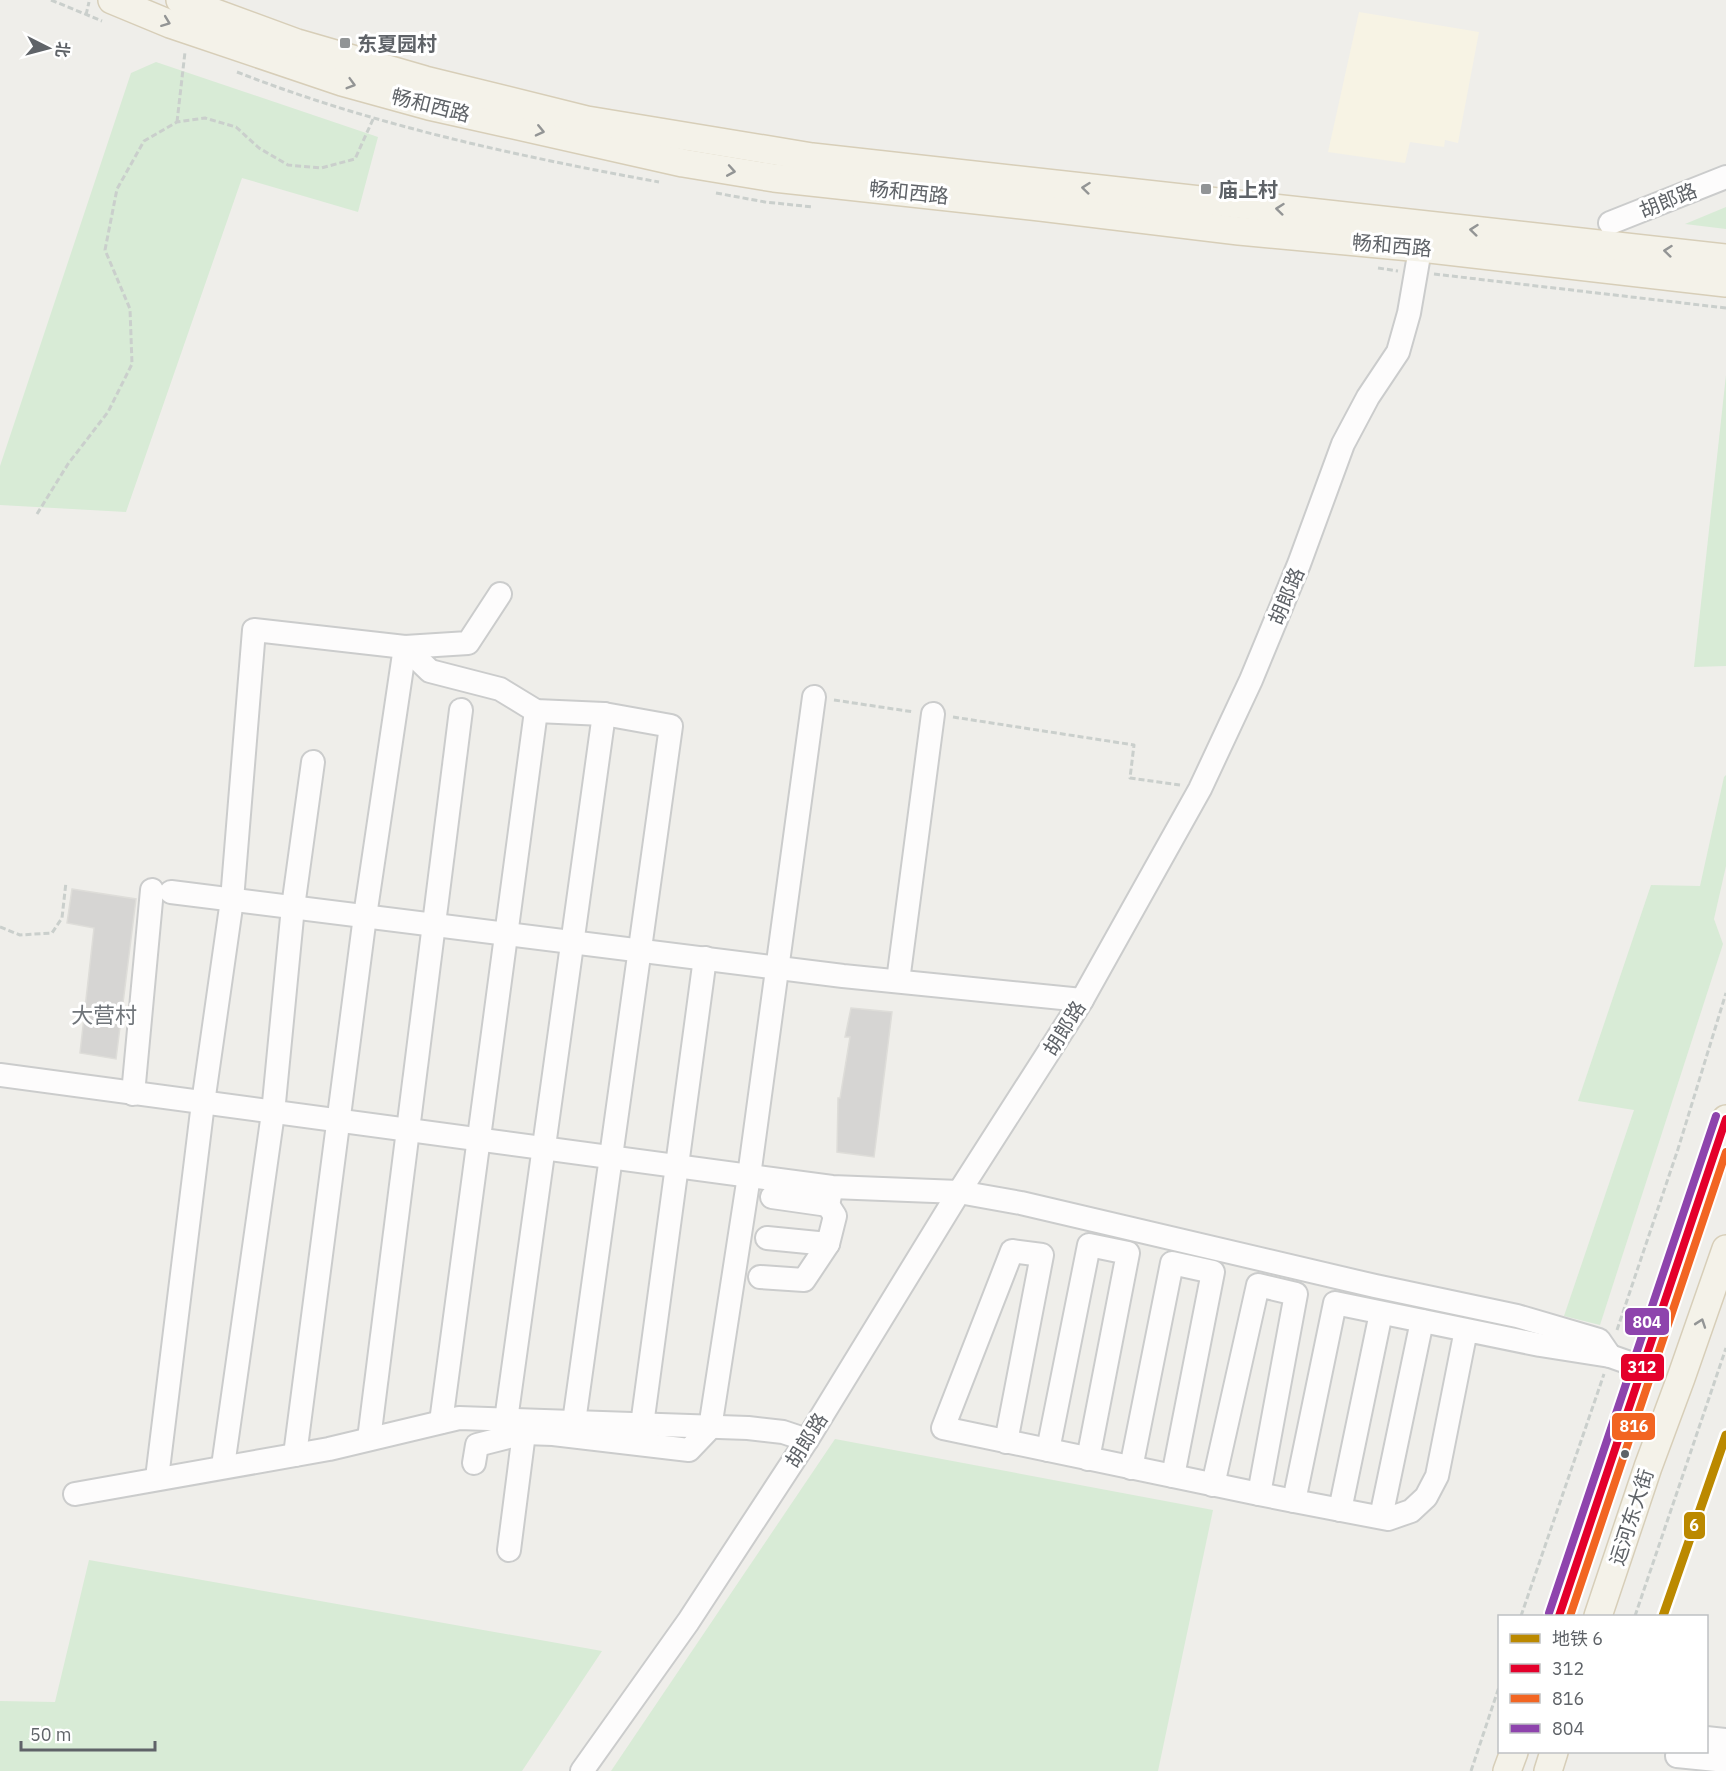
<svg xmlns="http://www.w3.org/2000/svg" width="1726" height="1771" font-family="'IBM Plex Sans','Noto Sans SC',sans-serif">
  <rect width="100%" height="100%" fill="#efeeea"/>
  <path fill="#f7f3e4" d="M1359,12L1479,32L1458,143L1445,140L1444,147L1410,142L1405,163L1328,152Z"/>
  <g fill="#d8ebd6">
    <path d="M156,62L378,137L358,212L242,178L126,512L0,505V466L131,73Z"/>
    <path d="M1726,207V229L1685,224Z"/>
    <path d="M1726,375V666L1694,667Z"/>
    <path d="M1726,775V866L1714,919L1723,944L1600,1325L1564,1316L1634,1110L1578,1101L1651,885L1700,886L1724,777Z"/>
    <path d="M835,1439L1213,1510L1158,1771H611Z"/>
    <path d="M89,1560L602,1651L522,1771H0V1701L55,1702Z"/>
  </g>
  <g fill="#d6d5d3" stroke="#deddd9" stroke-width="1.5">
    <path d="M72,889L136,899L116,1059L80,1053L94,928L67,923Z"/>
    <path d="M851,1008L892,1012L874,1157L837,1152L838,1098H840L850,1037H845Z"/>
  </g>
  <g fill="none" stroke-linecap="round" stroke-linejoin="round">
    <g stroke="#cbcccc" stroke-width="26">
      <g id="minor">
        <path d="M1610,223L1726,177"/>
        <path d="M405,647L430,671L500,689L536,711L604,714L671,726L574,1422"/>
        <path d="M171,892L843,976L1082,1000"/>
        <path d="M898,981L933,714"/>
        <path d="M0,1075L832,1187L959,1192L1021,1203L1375,1286L1517,1316L1599,1340L1610,1356"/>
        <path d="M133,1094L152,890"/>
        <path d="M772,1197L828,1205L831,1191"/>
        <path d="M767,1238L828,1244L835,1216L828,1205"/>
        <path d="M760,1277L804,1280L828,1244"/>
        <path d="M1466,1330L1437,1476L1426,1497L1411,1511L1388,1519L1294,1501L1335,1303L1540,1345L1610,1356L1641,1367"/>
        <path d="M506,1420L604,714"/>
        <path d="M441,1422L536,711"/>
        <path d="M642,1425L705,958"/>
        <path d="M369,1439L461,710"/>
        <path d="M1006,1442L1042,1255L1012,1251L943,1428L1259,1494L1294,1501"/>
        <path d="M1048,1450L1089,1245L1128,1253L1088,1459"/>
        <path d="M295,1455L365,916L405,647"/>
        <path d="M474,1463L477,1445L524,1433L553,1434L689,1450L710,1428L749,1176L814,697"/>
        <path d="M223,1466L273,1113L293,907L313,762"/>
        <path d="M1131,1468L1172,1263L1213,1272L1173,1476"/>
        <path d="M157,1478L203,1103L232,900L254,630L405,647L468,643L500,594"/>
        <path d="M1213,1485L1258,1285L1296,1294L1259,1494"/>
        <path d="M75,1494L329,1449L459,1418L748,1428L783,1432L807,1440"/>
        <path d="M1340,1510L1381,1313"/>
        <path d="M1381,1517L1422,1321"/>
        <path d="M509,1550L524,1433"/>
        <path d="M1706,1738L1726,1740"/>
        <path d="M1678,1752L1677,1756L1726,1761"/>
        <path d="M582,1771L688,1622L807,1440L959,1192L1082,1000L1200,789L1251,680L1299,564L1343,444L1368,397L1398,352L1409,313L1423,232"/>
      </g>
    </g>
    <g stroke="#d7ceb8" stroke-width="30">
      <g id="major">
        <path d="M112,0L170,24L342,82L429,106L683,163L774,178L1040,207L1239,231L1421,248L1726,283"/>
        <path d="M180,0L297,43L425,80L587,120L812,157L1726,258"/>
        <path d="M1559,1616L1726,1119"/>
        <path d="M1598,1616L1648,1467L1681,1378L1726,1249"/>
        <path d="M1507,1771L1514,1752"/>
        <path d="M1548,1771L1554,1752"/>
      </g>
    </g>
    <g stroke="#cacfcc" stroke-width="3" stroke-dasharray="6 3" stroke-linecap="butt">
      <path d="M51,0L102,21"/>
      <path d="M86,15L89,2"/>
      <path d="M237,72C372,125 517,156 659,182"/>
      <path d="M177,122L185,52"/>
      <path d="M716,193L765,202L813,207"/>
      <path d="M1378,268L1398,271"/>
      <path d="M1434,274L1726,308"/>
      <path d="M37,514L68,464L108,412L132,364L130,309L105,250L117,189L144,141L177,122L205,118L236,127L259,148L288,165L321,168L355,159L374,117"/>
      <path d="M834,700L914,712"/>
      <path d="M953,717L1134,745L1130,778L1180,785"/>
      <path d="M0,927L20,935L52,933L62,918L66,882"/>
      <path d="M1617,1330L1678,1149L1726,993"/>
      <path d="M1521,1616L1604,1374"/>
      <path d="M1635,1616L1726,1348"/>
      <path d="M1471,1771L1500,1684"/>
    </g>
    <use href="#minor" stroke="#fdfcfc" stroke-width="22"/>
    <use href="#major" stroke="#f4f2e9" stroke-width="27"/>
    <g stroke="#fff" stroke-width="12">
      <path id="bus-1" d="M1559,1616L1726,1119"/>
    </g>
    <g stroke="#fff" stroke-width="12">
      <path id="bus-2" d="M1570,1616L1726,1152"/>
    </g>
    <g stroke="#fff" stroke-width="12">
      <path id="bus-3" d="M1549,1613L1716,1116"/>
    </g>
    <use href="#bus-1" stroke="#e4002b" stroke-width="8"/>
    <use href="#bus-2" stroke="#f26522" stroke-width="8"/>
    <use href="#bus-3" stroke="#8e44ad" stroke-width="8"/>
    <g stroke="#fff" stroke-width="14">
      <path id="metro-1" d="M1663,1616L1726,1435"/>
    </g>
    <use href="#metro-1" stroke="#bb8900" stroke-width="9"/>
  </g>
  <defs><path id="oneway-chevron" d="M-2-3.5L2.5 0L-2 3.5" fill="none" stroke-width="1.6" stroke-linecap="round" stroke-linejoin="round" transform="scale(1.5)"/></defs>
  <g stroke="#939595">
    <use href="#oneway-chevron" transform="translate(166 22) rotate(21)"/>
    <use href="#oneway-chevron" transform="translate(351 84) rotate(16)"/>
    <use href="#oneway-chevron" transform="translate(540 131) rotate(13)"/>
    <use href="#oneway-chevron" transform="translate(731 171) rotate(10)"/>
    <use href="#oneway-chevron" transform="translate(1086 188) rotate(-174)"/>
    <use href="#oneway-chevron" transform="translate(1280 209) rotate(-174)"/>
    <use href="#oneway-chevron" transform="translate(1474 230) rotate(-174)"/>
    <use href="#oneway-chevron" transform="translate(1668 251) rotate(-174)"/>
    <use href="#oneway-chevron" transform="translate(1701 1323) rotate(-71)"/>
  </g>
  <g fill="#919496" stroke="#fff" stroke-width="2">
    <rect x="339" y="37" width="12" height="12" rx="3"/>
    <rect x="1200" y="183" width="12" height="12" rx="3"/>
  </g>
  <circle fill="#5f6368" stroke="#fff" stroke-width="2" cx="1625" cy="1454" r="5"/>
  <g text-anchor="middle" dominant-baseline="central" stroke-width="6" stroke-linejoin="round" paint-order="stroke">
    <g font-size="20" font-weight="bold" fill="#5f6368" stroke="#fff" text-anchor="start">
      <text x="357" y="43">东夏园村</text>
      <text x="1218" y="189">庙上村</text>
    </g>
    <g font-size="20" fill="#5f6368" stroke="#fff">
      <text transform="translate(431 105) rotate(14)">畅和西路</text>
      <text transform="translate(909 192) rotate(6)">畅和西路</text>
      <text transform="translate(1668 200) rotate(-22)">胡郎路</text>
      <text transform="translate(1392 245) rotate(5)">畅和西路</text>
      <text transform="translate(1286 596) rotate(-67)">胡郎路</text>
      <text transform="translate(1064 1028) rotate(-58)">胡郎路</text>
      <text transform="translate(806 1440) rotate(-58)">胡郎路</text>
      <text transform="translate(1631 1517) rotate(-72)">运河东大街</text>
    </g>
    <g font-size="22" fill="#70757a" stroke="#fff">
      <text x="104" y="1014">大营村</text>
    </g>
  </g>
  <g stroke="#fff" stroke-width="2">
    <rect x="1624" y="1307" width="46" height="29" rx="6" fill="#8e44ad"/>
    <rect x="1620" y="1353" width="45" height="29" rx="6" fill="#e4002b"/>
    <rect x="1611" y="1412" width="45" height="29" rx="6" fill="#f26522"/>
    <rect x="1683" y="1511" width="23" height="29" rx="6" fill="#bb8900"/>
  </g>
  <g font-size="16" text-anchor="middle" font-weight="bold" fill="#fff">
    <text x="1647" y="1328">804</text>
    <text x="1642" y="1373">312</text>
    <text x="1634" y="1432">816</text>
    <text x="1694" y="1531">6</text>
  </g>
  <rect x="1498" y="1615" width="210" height="138" fill="#ffffff" stroke="#bfc1c3" stroke-width="1.5"/>
  <rect x="1510" y="1634" width="30" height="9" fill="#bb8900" stroke="#bfc1c3" stroke-width="1.5"/>
  <text x="1552" y="1645" font-size="18" fill="#5f6368">地铁 6</text>
  <rect x="1510" y="1664" width="30" height="9" fill="#e4002b" stroke="#bfc1c3" stroke-width="1.5"/>
  <text x="1552" y="1675" font-size="18" fill="#5f6368">312</text>
  <rect x="1510" y="1694" width="30" height="9" fill="#f26522" stroke="#bfc1c3" stroke-width="1.5"/>
  <text x="1552" y="1705" font-size="18" fill="#5f6368">816</text>
  <rect x="1510" y="1724" width="30" height="9" fill="#8e44ad" stroke="#bfc1c3" stroke-width="1.5"/>
  <text x="1552" y="1735" font-size="18" fill="#5f6368">804</text>
  <g transform="translate(48 48) rotate(96)" stroke="#ffffff" stroke-width="4.5" paint-order="stroke">
  <path d="M0-4.5L10 22L0 15L-10 22Z" fill="#5f6368"/>
  <text y="-9" font-size="16" font-weight="bold" text-anchor="middle" fill="#5f6368">北</text>
  </g>
  <path d="M21 1741v9h134v-9" fill="none" stroke="#5f6368" stroke-width="3"/>
  <text x="30" y="1741" font-size="18" fill="#5f6368" stroke="#ffffff" stroke-width="4.5" paint-order="stroke">50 m</text>
</svg>
